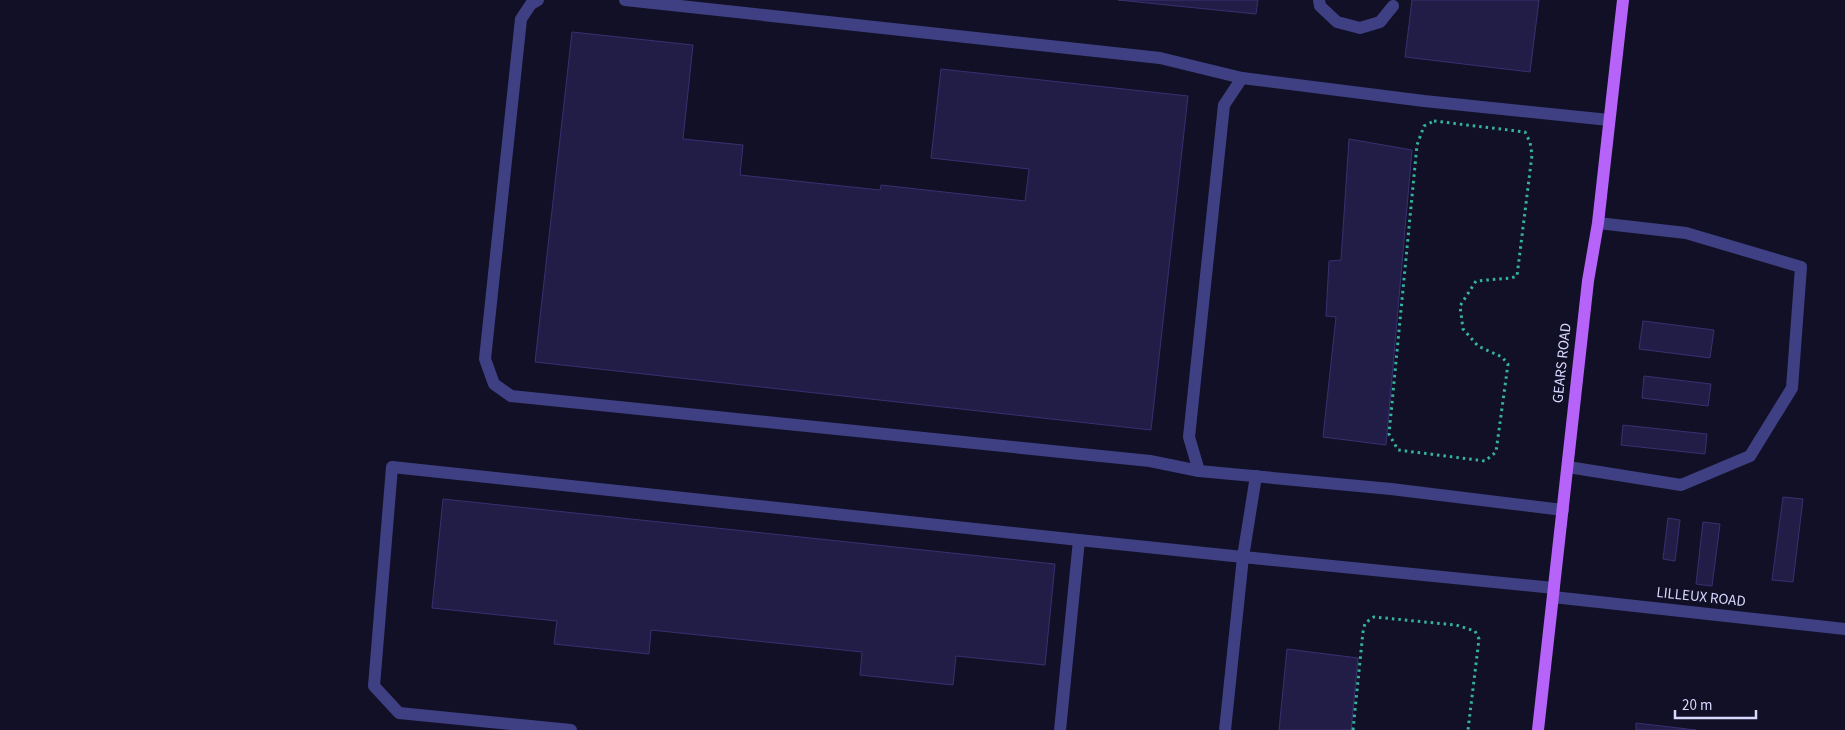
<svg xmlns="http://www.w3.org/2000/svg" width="1845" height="730" font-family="'Source Sans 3',sans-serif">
  <rect width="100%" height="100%" fill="#121026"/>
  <g fill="#221d46" stroke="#383071">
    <path d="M1118,0H1258L1256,14Z"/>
    <path d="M1412,0H1539L1530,72L1405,57Z"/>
    <path d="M572,32L693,45L683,139L743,145L740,175L880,190L881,185L1025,201L1029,169L931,158L941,69L1188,96L1151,430L535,362Z"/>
    <path d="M1349,139L1412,150L1386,445L1323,437L1336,317L1326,316L1329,261L1341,260Z"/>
    <path d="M1643,321L1714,330L1710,358L1639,349Z"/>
    <path d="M1644,376L1711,384L1708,406L1642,398Z"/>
    <path d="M1623,425L1707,434L1705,454L1621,445Z"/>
    <path d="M1783,497L1803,499L1793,582L1772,580Z"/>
    <path d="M443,499L1055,564L1045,665L956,656L953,685L860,675L862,652L651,630L649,654L554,644L557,621L432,608Z"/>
    <path d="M1668,518L1680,520L1675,561L1663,559Z"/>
    <path d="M1703,522L1720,524L1712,586L1696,584Z"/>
    <path d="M1287,649L1358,658L1351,730H1279Z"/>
    <path d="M1636,723L1696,730H1636Z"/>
  </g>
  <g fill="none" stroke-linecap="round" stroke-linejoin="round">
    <g stroke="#35b3a2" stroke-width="3" stroke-dasharray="2.5 4" stroke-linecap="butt">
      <path d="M1434,121L1525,132L1530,142L1532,155L1517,276L1511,278L1476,281L1460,306L1463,329L1478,346L1502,357L1508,364L1496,452L1485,461L1398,450L1389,434L1417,145L1424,126Z"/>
      <path d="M1353,730L1363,632L1365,623L1374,617L1456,625L1475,631L1479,639L1468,730"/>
    </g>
    <g stroke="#3e4083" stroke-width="12">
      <path d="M538,0L531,4L521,19L485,359L494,384L511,396L1150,461L1199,471"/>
      <path d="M625,0L1160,58L1242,78"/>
      <path d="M1319,0L1320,6L1337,22L1360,28L1380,22L1393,6"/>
      <path d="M1568,467L1681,485L1750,456L1792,388L1801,267L1686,233L1598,223"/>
      <path d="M1563,510L1391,489L1199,471L1189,437L1224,105L1242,78L1424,101L1609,120"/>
      <path d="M1553,597L1845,629"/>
      <path d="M571,730L399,713L374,686L392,467L1079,540"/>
      <path d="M1060,730L1079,540L1243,557L1256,476"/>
      <path d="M1225,730L1243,557L1554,588"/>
    </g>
    <path stroke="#b563f8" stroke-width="12" d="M1538,730L1588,281L1598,223L1623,0"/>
  </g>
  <g text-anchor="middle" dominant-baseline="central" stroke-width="5" stroke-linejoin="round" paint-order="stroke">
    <g font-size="15" fill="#d8d7fd" stroke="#121026">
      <text transform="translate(1562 363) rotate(-84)">GEARS ROAD</text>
      <text transform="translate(1701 597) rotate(6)">LILLEUX ROAD</text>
    </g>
  </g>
  <path d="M1675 710v8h81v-8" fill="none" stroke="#d8d7fd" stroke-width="2.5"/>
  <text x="1682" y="710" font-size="15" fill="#d8d7fd" stroke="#121026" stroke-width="4" paint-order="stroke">20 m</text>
</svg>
